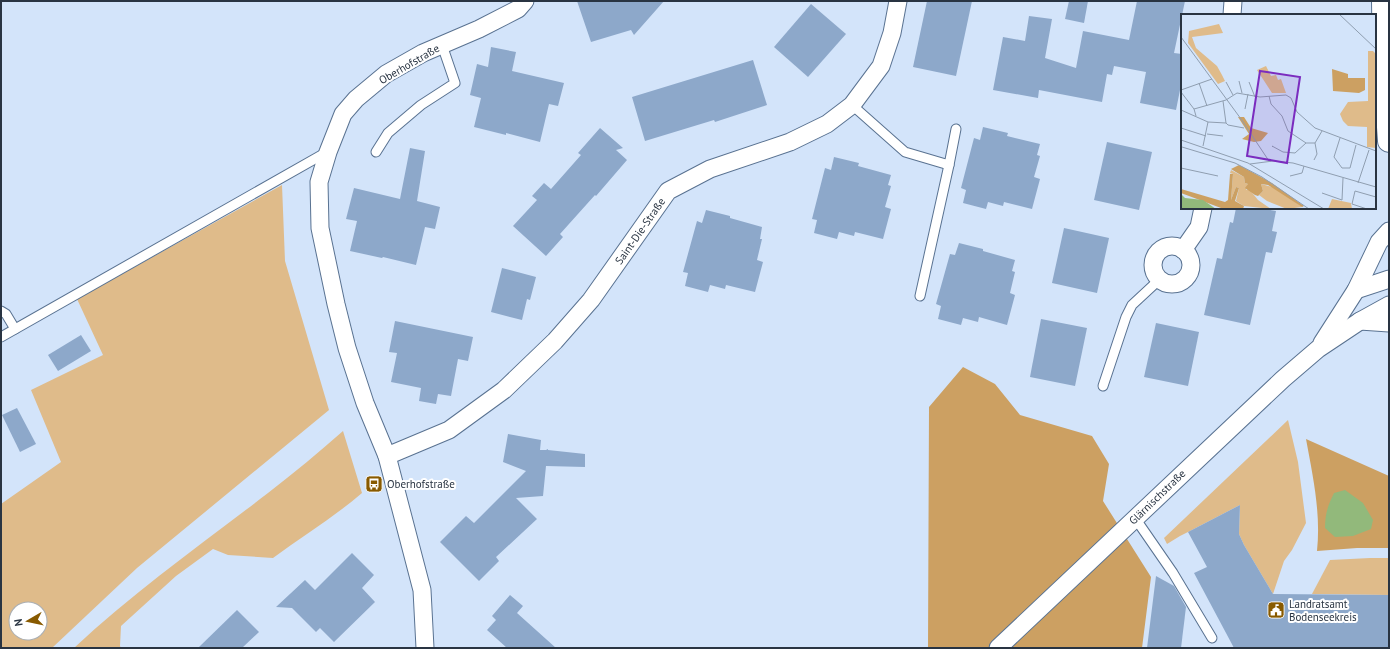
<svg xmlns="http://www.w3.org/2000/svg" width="1390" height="649" font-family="'PT Sans',sans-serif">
  <rect width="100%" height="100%" fill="#d3e4fa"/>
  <g fill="#dfbb8a" fill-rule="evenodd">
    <path d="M282,185L285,261L329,410L137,568L52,648H1V504L61,462L31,390L103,355L77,299ZM16,609H40V633H16Z"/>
    <path d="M1288,420L1298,462L1306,523L1292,550L1284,561L1273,594L1244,545L1239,534L1240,505L1188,532L1180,536L1167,544L1164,538Z"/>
    <path d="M343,431L362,493C334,517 303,536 273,558L228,555L213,549L176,576L121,626L120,646L121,648H74C135,591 203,543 268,493C294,473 319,452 343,431Z"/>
    <path d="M1370,558H1389V595L1312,594L1330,560Z"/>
  </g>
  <g fill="#cca062">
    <path d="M963,367L995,384L1020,415L1092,436L1109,464L1103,501L1151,577L1142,648H928L929,407Z"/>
    <path d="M1306,439L1389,476V548H1357L1317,551C1321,513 1313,477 1306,439Z"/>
  </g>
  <path fill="#92b97b" d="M1345,490L1363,503L1373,520L1371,529L1353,536L1335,537L1325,528C1325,514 1328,505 1334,493Z"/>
  <g fill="#8da8ca">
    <path d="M577,1H664L634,35L631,30L591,42Z"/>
    <path d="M927,1H972L956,76L913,67Z"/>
    <path d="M1069,1H1088L1084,23L1065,19Z"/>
    <path d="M1137,1H1185L1174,53L1182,54V91L1180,90L1176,110L1140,103L1146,72L1114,66L1112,75L1107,74L1102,102L1039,90L1038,98L993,90L1003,37L1025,41L1029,16L1052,19L1045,58L1076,68L1083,31L1129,40Z"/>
    <path d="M811,4L846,34L808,77L774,47Z"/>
    <path d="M491,47L516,52L512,71L564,83L558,106L549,104L540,142L506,133V135L474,127L481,98L470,95L477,64L488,67Z"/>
    <path d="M753,60L767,105L715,122L714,120L645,141L632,97Z"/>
    <path d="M983,127L1008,133L1007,136L1040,144L1037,155L1040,156L1034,177L1040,179L1032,209L1004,202L1003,206L988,202L986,209L963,203L966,190L961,188L974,138L980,140Z"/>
    <path d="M600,128L623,148L616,150L627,160L596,196L595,195L560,234L563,237L546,256L513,226L537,200L532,196L544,183L551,189L581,155L578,153Z"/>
    <path d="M1107,142L1152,152L1139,210L1094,200Z"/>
    <path d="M410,148L425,151L417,201L440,207L435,229L425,227L416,265L383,257L382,258L350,251L357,221L346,219L354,188L400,199Z"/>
    <path d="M834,157L859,163L858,166L891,175L888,185L891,186L885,207L891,209L883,239L855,232L854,236L839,232L837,239L814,233L817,220L812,219L825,168L831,170Z"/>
    <path d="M1236,208H1260L1276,211L1272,231L1277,232L1272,253L1266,252L1250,325L1204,315L1217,258L1222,259L1230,222L1233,223Z"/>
    <path d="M706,210L730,216V218L762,227L760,239H762L757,260L763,262L755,292L726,285L725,289L710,285L708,292L685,286L688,273L683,272L697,221L702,223Z"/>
    <path d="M1064,228L1109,238L1097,293L1052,283Z"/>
    <path d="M959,243L983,249V251L1015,260L1012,271L1015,272L1010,293L1015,295L1007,325L979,317L978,322L963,318L961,325L938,319L941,306L936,304L950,254L955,255Z"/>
    <path d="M502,268L536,277L530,300L527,299L522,320L491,312Z"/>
    <path d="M1041,319L1087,328L1075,386L1030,377Z"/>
    <path d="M395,321L473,337L468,361L458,359L451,396L438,394L436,404L419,401L421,388L391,382L397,353L389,352Z"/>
    <path d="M1156,323L1199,332L1188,386L1144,377Z"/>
    <path d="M81,335L91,351L58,371L48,355Z"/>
    <path d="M17,408L36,444L20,452L2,415Z"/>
    <path d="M508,434L541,440L540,450H546L548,449V450L585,454V467L546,466L543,496L516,498L537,519L496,557L499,561L479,581L440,542L466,516L474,523L526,471L503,462Z"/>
    <path d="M1240,505L1239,534L1244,545L1273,594L1389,595V648H1234L1194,573L1207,567L1188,532Z"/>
    <path d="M352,553L374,575L362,588L375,602L334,642L320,628L316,632L292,608L276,607L305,580L315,590Z"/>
    <path d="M1156,576L1174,586L1186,607L1181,648H1147Z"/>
    <path d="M510,595L523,606L517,613L556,648H507L487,630L496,620L492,616Z"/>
    <path d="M237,610L259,632L242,648H198Z"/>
  </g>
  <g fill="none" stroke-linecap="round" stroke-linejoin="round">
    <g stroke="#597291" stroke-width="11">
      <g id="service">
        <path d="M852,105L905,152L949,165L956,129"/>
        <path d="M376,152L388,133L421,105L455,83L442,45"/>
        <path d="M920,296L949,165"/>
        <path d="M1,311L6,314L15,329"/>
        <path d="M1,337L327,152"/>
        <path d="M1103,386L1126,317L1132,305L1160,279"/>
        <path d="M1135,518L1173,573L1212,638"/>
      </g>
    </g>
    <g stroke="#597291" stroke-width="19">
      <g id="minor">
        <path d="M1232,15L1233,1"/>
        <circle cx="1172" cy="265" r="19"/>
        <path d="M1183,250L1199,227L1203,208"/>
        <path d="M1356,290L1389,279"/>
        <path d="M1360,321L1389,323"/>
        <path d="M1322,343L1356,290L1379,242L1389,231"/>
        <path d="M387,456L449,430L504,390L555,341L591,300L668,191L710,169L790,142L827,124L852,105L881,66L892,33L898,1"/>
        <path d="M425,648L422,590L387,456L365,403L347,348L336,304L320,228L319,182L328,152L343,114L356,99L386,74L423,53L479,29L518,9L525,1"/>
        <path d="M998,648L1283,379L1318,349L1360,321L1389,305"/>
      </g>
    </g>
    <g stroke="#597291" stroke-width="24">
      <path id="secondary" d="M1383,1L1384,72L1389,141"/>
    </g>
    <use href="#service" stroke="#fff" stroke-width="9"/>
    <use href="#minor" stroke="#fff" stroke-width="17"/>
    <use href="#secondary" stroke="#fff" stroke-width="22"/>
  </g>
  <defs>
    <g id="bus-square" transform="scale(0.9)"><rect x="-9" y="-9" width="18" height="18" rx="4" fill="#885a00" stroke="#fff"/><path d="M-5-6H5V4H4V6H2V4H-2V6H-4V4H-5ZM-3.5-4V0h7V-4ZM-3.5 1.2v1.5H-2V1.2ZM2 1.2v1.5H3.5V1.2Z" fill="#fff"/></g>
    <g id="civic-square" transform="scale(0.9)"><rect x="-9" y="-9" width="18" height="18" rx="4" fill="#885a00" stroke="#fff"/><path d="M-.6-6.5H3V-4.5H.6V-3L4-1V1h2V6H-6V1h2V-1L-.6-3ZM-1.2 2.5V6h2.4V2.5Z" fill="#fff"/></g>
  </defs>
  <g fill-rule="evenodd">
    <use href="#bus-square" x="374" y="484"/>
    <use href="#civic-square" x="1276" y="610"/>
  </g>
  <g text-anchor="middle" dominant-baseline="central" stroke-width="4" stroke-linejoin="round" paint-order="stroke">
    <g font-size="11" fill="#293442" stroke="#fff">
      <text transform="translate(409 64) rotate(-30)">Oberhofstraße</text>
      <text transform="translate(640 231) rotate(-55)">Saint-Die-Straße</text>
      <text transform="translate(1157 497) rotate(-44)">Glärnischstraße</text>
    </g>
    <g font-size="11" fill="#293442" stroke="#fff" text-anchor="start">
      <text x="387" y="484">Oberhofstraße</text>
      <text x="1289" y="604">Landratsamt<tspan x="1289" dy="13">Bodenseekreis</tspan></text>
    </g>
  </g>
  <g transform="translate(1181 14)">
    <rect width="195" height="195" fill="#d3e4fa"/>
    <path d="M38,10L42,19L11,23L15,34L36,52L41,61L44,67L37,70L7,29L8,17ZM187,37H192L195,40V134L186,133V113L167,112L162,107L159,100L167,88L187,87ZM85,52L90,62L95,61L97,66L100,65L105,79H91L76,56ZM50,156L63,163L64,169L67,170L65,176L68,175L77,186L90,195L63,192L55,187L58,174L55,173L50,186L52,160L49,159ZM80,170L95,174L121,193L106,195L86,187L78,181L82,177ZM151,185L170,189L171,195H147Z" fill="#dfbb8a"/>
    <path d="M151,55L167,60V64H184V76L178,79L152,77ZM57,103H63L70,114L87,119L80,127L73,128L61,125L68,120ZM58,151L91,169L123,192L117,195L121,193L87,171L80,170L82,177L77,182L74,181L64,174L67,170L64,169L63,163L50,155ZM49,160H52L50,186L55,173L58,174L54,187L63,192L62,195L40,194L0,179V175L44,188L47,186Z" fill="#cca062"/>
    <path d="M0,180L4,184L22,186L35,195H0Z" fill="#92b97b"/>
    <path fill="none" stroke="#8f9eb0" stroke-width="1" d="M158,0L195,35M0,23L60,105L88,147M58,67L61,79M45,68L52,81M68,68L74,83M18,69L26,92M0,76L31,65M0,78L13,95L15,102M88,82L90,90L101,102L107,117L125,129H134M42,87L45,109M13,95L45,86L56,79L79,83L105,81L110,84L116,98L134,114L195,137M64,95L67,80M0,96L27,108L45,109L47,111L63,114M0,114L25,122M26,120L42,122M159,124L153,143L161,154H169L175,131M0,126L67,149L143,195M22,132L27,108M1,133L54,149L81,163L128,195M92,133L91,132L102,138L114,139L125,129M133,146L136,140L134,129L141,117M69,150L92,147L112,149L195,173M0,154L37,162M109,162L121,159L123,152M177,169L188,136M141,179L161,186L162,164M186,195L171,190L174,177L195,183"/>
    <path fill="#7b2cbf" fill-opacity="0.15" stroke="#7b2cbf" stroke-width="2" d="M79,57L119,63L106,149L66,142Z"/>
    <rect width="195" height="195" fill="none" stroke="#293442" stroke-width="2"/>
  </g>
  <rect width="1390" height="649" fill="none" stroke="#293442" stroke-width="4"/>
  <g transform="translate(28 621) rotate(261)"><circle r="19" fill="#ffffff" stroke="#a9aeb3"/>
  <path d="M0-3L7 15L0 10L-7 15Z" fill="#885a00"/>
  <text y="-6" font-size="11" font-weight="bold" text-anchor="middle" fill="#293442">N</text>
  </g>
</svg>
